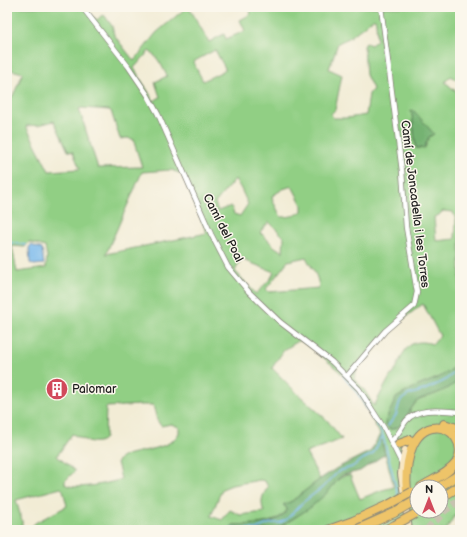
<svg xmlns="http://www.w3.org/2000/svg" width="467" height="537" font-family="'Balsamiq Sans',sans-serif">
  <rect width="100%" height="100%" fill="#fbf7ec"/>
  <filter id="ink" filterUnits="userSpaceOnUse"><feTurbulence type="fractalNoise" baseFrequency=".025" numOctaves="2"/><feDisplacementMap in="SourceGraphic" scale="8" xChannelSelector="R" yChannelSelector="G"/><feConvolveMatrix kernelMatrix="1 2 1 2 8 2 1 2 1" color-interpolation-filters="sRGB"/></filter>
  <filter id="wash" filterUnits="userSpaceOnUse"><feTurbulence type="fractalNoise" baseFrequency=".012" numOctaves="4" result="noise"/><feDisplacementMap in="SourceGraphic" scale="16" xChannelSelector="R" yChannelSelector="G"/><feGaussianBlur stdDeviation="0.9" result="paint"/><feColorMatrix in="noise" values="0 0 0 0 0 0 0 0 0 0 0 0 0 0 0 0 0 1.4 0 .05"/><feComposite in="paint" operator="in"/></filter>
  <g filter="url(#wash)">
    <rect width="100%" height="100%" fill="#f2ecd5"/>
    <path fill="#91cf84" stroke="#567650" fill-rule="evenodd" d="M7,7H90L87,10L97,20L102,15L105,16L112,26L114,35L134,61L156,33L187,7H189L209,42L224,34L226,39L245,31L240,20L251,14L249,7H460V83L451,76L445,82L458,93L460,91V357L451,370L440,377L413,388L396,398L385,423L387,426L393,429L398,427L417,401L440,392L460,380V508L446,530H268C283,529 318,502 328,491C335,484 339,475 350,475L360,499L382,490L394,487L380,434L356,391L338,370L312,348L300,340L284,350L272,368L298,394L327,420L342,439L306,453L320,479L292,501L283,505L286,507L287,510C276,526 249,524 233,525L231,529L232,530H28L35,523L67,506L63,490L61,488L16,500L22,521V527L27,530H7V98L13,96L23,73L7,69ZM373,19H375L376,22L377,40L371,45L366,43L364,46L366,75L373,89L369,94L366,115L347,118H333L331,114L335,110L342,75L329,69L338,43L349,38ZM215,50L225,68V70L203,81L193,62ZM149,51C158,57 162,66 167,76L155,82L160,97L154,101L134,68ZM82,108L109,110L111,111L120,139L127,138L133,139L142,167L98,168L79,109ZM414,111L433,134L429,137L425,148H416L412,114L411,113ZM54,121L68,151L73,152L80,169L49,171L26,126L39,125ZM171,170L182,174L207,233L106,254L142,172ZM235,179L241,189L248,204L240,216L234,214L231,206L218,211L215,203ZM292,186L302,205V211C297,216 288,217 281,217L273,201L272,196L283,189ZM443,211L453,212L456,220L455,239L436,241L434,217L439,215ZM269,222L284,237L283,252L275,247L260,232ZM29,242L45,247L47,257L46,268L17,272L12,246L25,247ZM306,257C312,269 318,274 319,288L269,292L266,289L288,261ZM241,259L274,272L271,278L256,294L235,271ZM423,304L440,336L433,344C405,336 404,354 393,375H391L374,406L363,388L354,379C359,353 402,319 423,304ZM141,405H153L157,420L161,426L171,424L179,427V433C167,455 124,448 117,462L121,479L119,480C109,483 73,491 65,484V481L75,471L57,456L72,434C82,438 96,448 105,438L106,407ZM260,480L265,481L268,487C262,496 260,501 264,512L240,515L230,510L222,520L211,516L222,489L232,485ZM417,487H441V511H417Z"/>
    <g fill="#74b272" stroke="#486747">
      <path d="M412,111H414L434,134L429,137L424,148H416L412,114L410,112Z"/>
      <path d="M460,357V380C452,386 444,391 435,394C429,397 422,397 417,401C408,409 404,431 389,429L385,422L396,398L413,388L440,377L451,370Z"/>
      <path d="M380,434L385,454L360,471L343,475L339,478L328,492L310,508L276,529L268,530L231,529V527L233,525C249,524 277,527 287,510L286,507L283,505L292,501L320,479L337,468L371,451Z"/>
    </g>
    <path fill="#79b9ed" stroke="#4a6a84" d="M31,245L42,249L44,264L34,265L30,263L29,248Z"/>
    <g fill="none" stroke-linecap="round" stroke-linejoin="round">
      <g stroke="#79b9ed" stroke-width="1.5">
        <path d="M7,242L26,245"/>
        <path d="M343,376L356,391L382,432L398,495"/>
        <path d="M388,426L396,415L400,401L408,395L424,390L444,381L460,368"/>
        <path d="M230,529H256L271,523H279L286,520L302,503L323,487L339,471L352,467L363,459L373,454L382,437"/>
      </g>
    </g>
  </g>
  <g filter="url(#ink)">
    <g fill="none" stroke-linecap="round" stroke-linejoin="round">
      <path stroke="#c7c2b0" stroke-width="8" stroke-dasharray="8 4" stroke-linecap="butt" d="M427,530L445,510L460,500"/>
      <g stroke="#878478" stroke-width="6">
        <g id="street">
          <path d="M82,7L128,66L147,94L158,114L211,234L228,267L249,292L280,322L332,362L359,389L384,428L402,464"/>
          <path d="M347,376L385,331L414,306L417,292L406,227L402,171L381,7"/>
          <path d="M391,441C398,436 401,428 406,421C419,406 443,411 460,412"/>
          <path d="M460,512V520"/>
        </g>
      </g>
      <g stroke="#878478" stroke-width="8">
        <path id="secondary" d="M405,450L402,465L401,474L409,530"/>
      </g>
      <g stroke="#878478" stroke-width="10">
        <g id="highway">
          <path d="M444,424L460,429"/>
          <path d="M399,444L410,440"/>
          <path d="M439,487L460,474"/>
          <path d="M407,491C405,472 408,433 432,428C452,424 467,446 456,463C448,474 432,480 421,487"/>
          <path d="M441,498L460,486"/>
          <path d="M328,530L353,521L390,504"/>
          <path d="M356,530L394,513"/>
          <path d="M384,530L395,525"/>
        </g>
      </g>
      <use href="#street" stroke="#fff" stroke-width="4.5"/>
      <use href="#secondary" stroke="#f8e7c3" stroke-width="6"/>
      <use href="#highway" stroke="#eec469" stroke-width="8"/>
      <g stroke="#878478" stroke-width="10" stroke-linecap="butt">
        <g id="highway-bridge">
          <path d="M390,504L412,492"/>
          <path d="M394,513L413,502"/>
          <path d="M395,525L415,514"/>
        </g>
      </g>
      <use href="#highway-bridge" stroke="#eec469" stroke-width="8"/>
    </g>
  </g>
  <defs>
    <g id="building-disc" transform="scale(1.15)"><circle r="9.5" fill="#d1495b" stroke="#fbf7ec"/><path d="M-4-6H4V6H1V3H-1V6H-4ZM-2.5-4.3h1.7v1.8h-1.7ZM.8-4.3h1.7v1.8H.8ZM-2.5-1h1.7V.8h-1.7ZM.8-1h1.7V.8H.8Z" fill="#fff"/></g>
  </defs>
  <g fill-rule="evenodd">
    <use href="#building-disc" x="57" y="389"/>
  </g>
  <g text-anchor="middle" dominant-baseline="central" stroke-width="3" stroke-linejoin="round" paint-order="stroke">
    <g font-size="12" fill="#1c1c1c" stroke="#fbf7ec">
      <text transform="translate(415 204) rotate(83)">Camí de Joncadella i les Torres</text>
      <text transform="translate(223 228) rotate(63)">Camí del Poal</text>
    </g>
    <g font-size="12" fill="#1c1c1c" stroke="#fbf7ec" text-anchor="start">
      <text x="72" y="389">Palomar</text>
    </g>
  </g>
  <rect width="467" height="537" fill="none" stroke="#fbf7ec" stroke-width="24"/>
  <g transform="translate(429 499)"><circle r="19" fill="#fbf7ec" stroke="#a29f99"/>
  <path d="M0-3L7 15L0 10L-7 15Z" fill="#d1495b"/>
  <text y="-6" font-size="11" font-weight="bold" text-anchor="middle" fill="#1c1c1c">N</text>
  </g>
</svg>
